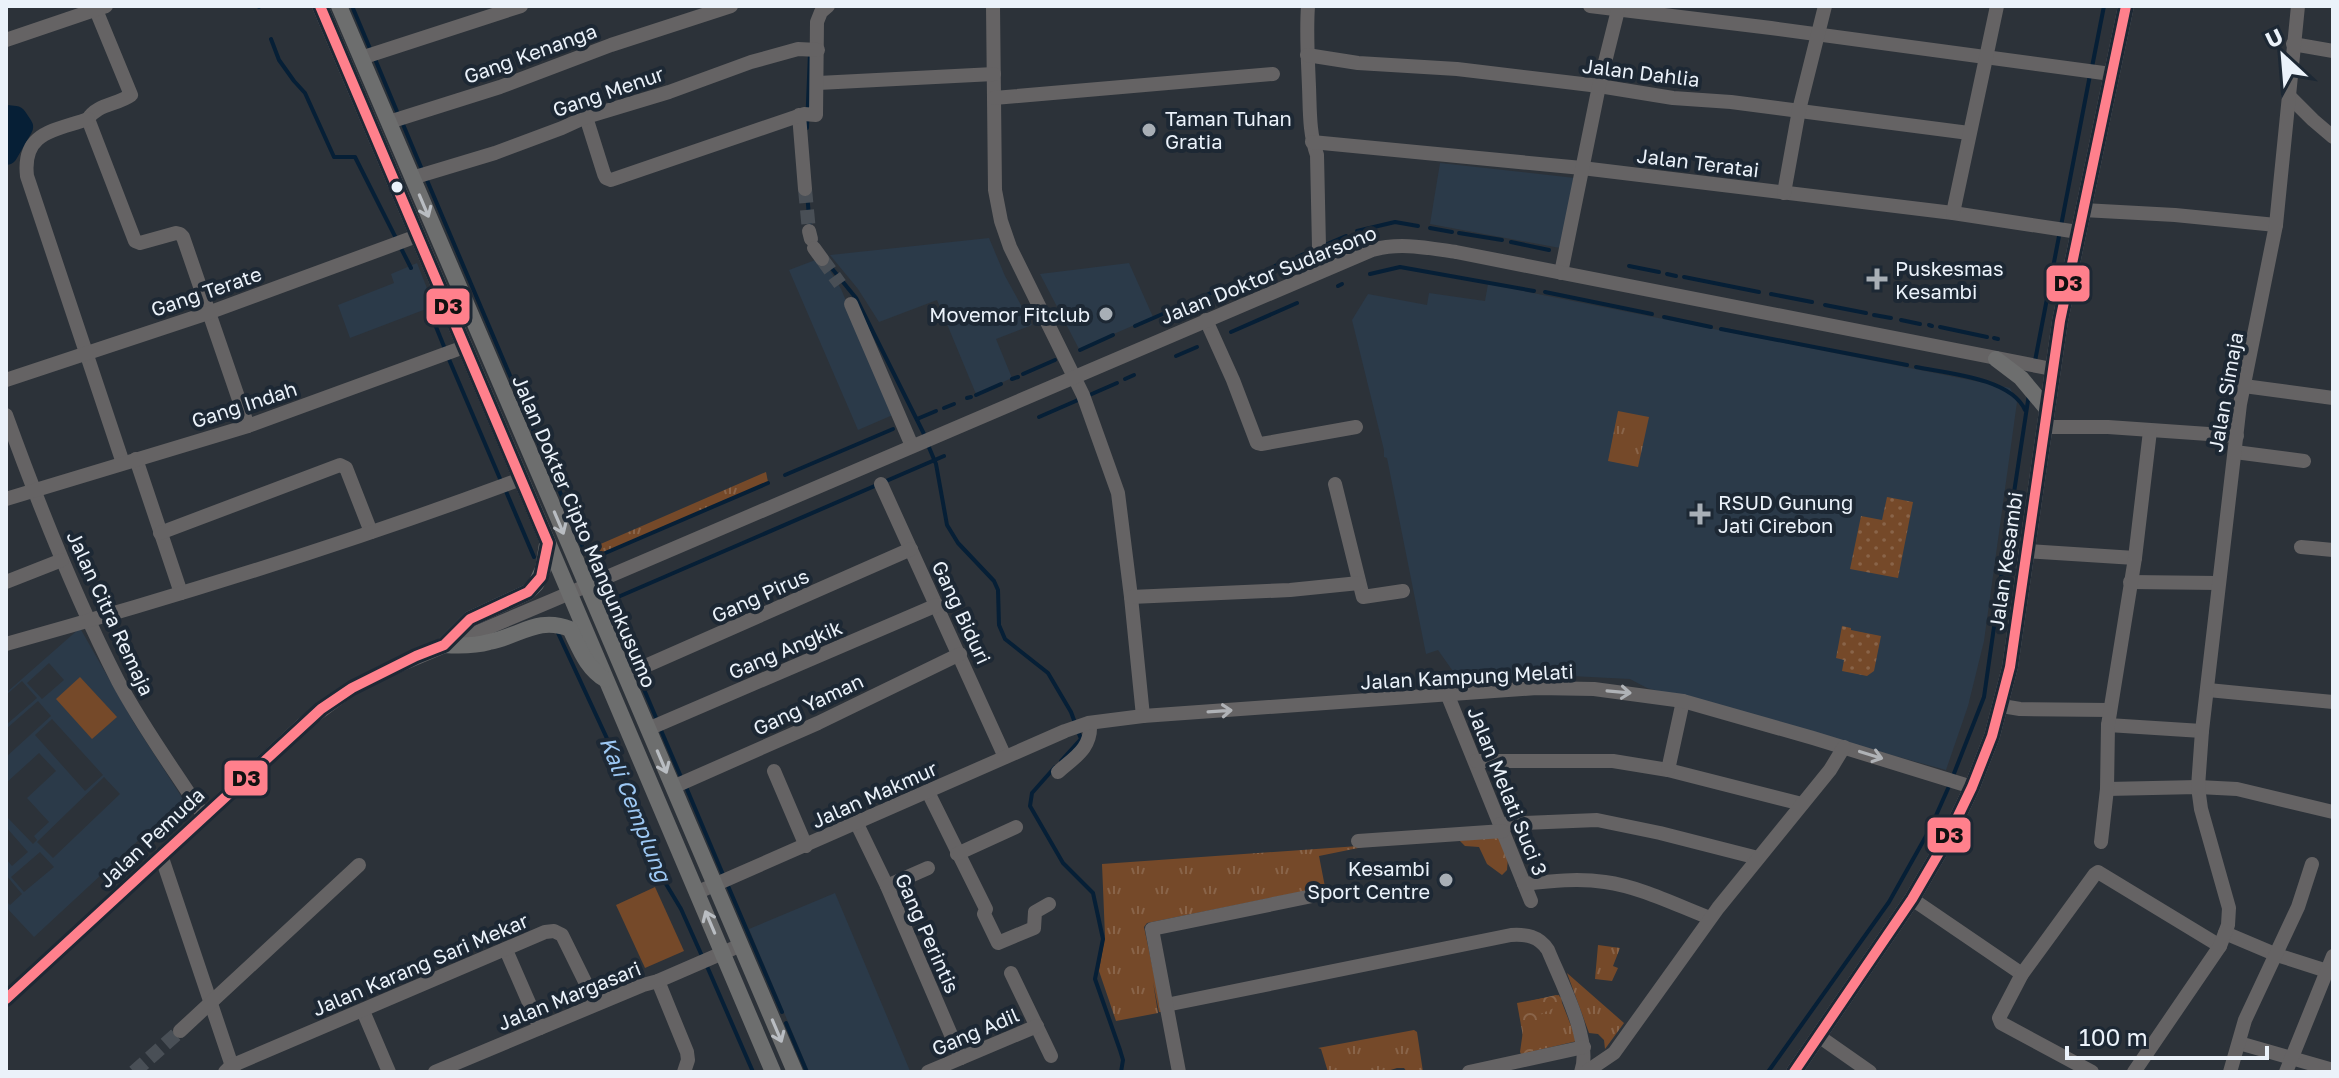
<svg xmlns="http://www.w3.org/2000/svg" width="2339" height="1078" font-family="'Golos Text',sans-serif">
  <defs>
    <pattern id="grass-tufts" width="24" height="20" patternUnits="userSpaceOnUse" patternTransform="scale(2)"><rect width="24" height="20" fill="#754929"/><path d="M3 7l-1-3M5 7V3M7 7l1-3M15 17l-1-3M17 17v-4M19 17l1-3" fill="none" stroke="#896449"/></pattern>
    <pattern id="forest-crowns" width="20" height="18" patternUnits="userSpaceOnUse" patternTransform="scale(2)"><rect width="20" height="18" fill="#754929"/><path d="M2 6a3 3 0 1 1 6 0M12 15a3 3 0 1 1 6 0" fill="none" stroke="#896449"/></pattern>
    <pattern id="garden-dots" width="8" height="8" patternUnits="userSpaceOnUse" patternTransform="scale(2)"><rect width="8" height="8" fill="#754929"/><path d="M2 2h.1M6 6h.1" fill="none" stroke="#896449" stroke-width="1.8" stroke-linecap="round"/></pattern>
  </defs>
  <rect width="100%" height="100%" fill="#2c3239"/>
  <g fill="#2b3a49" fill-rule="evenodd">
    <path d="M1440,163L1575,178L1560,248L1430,224Z"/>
    <path d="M989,238L1005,276L1032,325L996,339L1012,378L976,394L937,300L879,322L858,289L830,255Z"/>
    <path d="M818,259L826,264L841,289L895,414L858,430L789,270Z"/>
    <path d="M417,263L434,306L350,338L338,305L394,283L391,274Z"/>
    <path d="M1129,263L1153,317L1079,349L1040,274Z"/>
    <path d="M1488,284L2010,388L2017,402L1984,641L1968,706L1946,770L1647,688L1630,679L1551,675L1457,677L1438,650L1426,654L1387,458L1384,457V450L1352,320L1368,294L1427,305L1429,293L1485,301Z"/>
    <path d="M80,628L134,723L183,799L34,937L6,907V901L10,905L22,894L6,875V859L12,866L28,852L6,827V816L33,844L37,840L34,836L49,822L27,798L56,771L39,753L6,783V757L51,716L38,701L6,729V725L37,698L22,681L6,695V693ZM49,663L64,680L42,699L27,683ZM52,719L103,775L85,791L35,735ZM104,777L120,794L53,858L37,842ZM40,852L54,867L24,892L11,877Z"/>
    <path d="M835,893L910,1071L907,1072H809L749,929Z"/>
  </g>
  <g fill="url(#grass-tufts)">
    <path d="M1618,411L1649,417L1638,467L1608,461Z"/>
    <path d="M766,472L768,482L600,554L596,546Z"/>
    <path d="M1373,845L1319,856L1325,887L1147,923L1144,927L1162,1012H1159L1153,982L1158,1013L1116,1021L1099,971L1105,936L1102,864Z"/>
    <path d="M1598,945L1620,948L1613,966L1618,968L1612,981L1595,979Z"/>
    <path d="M1567,973L1624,1023L1605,1049L1604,1040L1598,1034L1589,1033Z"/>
    <path d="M1559,995L1577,1041L1526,1053L1517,1003Z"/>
    <path d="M1414,1030L1417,1032L1423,1072H1407L1404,1068H1397L1384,1072H1328L1321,1049L1318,1048Z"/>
  </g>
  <g fill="url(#forest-crowns)">
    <path d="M1498,836L1508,857L1507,870L1502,875L1487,864L1479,847L1465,846L1459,840Z"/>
    <path d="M1556,995L1562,998L1561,1005L1538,1015L1539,1043L1534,1047L1532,1054L1522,1056L1520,1052L1523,1031L1518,1004Z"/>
  </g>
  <g fill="url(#garden-dots)">
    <path d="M1887,497L1913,502L1898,578L1850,569L1861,516L1882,520Z"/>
    <path d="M1842,626L1851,628V630L1881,636L1874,671L1867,676L1842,671L1844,660L1836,658Z"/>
  </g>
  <g fill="#754929">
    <path d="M80,677L117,717L92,739L56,699Z"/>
    <path d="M655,887L684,951L645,968L616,905Z"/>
  </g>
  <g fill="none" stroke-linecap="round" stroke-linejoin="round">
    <g stroke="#061f36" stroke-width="4">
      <path d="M258,6L259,7"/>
      <path d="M352,6L371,51"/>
      <path d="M271,39L279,60L294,81L305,93L334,157H355L411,268"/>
      <path d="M375,59L398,114"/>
      <path d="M2092,67L2104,6"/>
      <path d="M402,122L423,172"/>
      <path d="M807,128L810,53"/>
      <path d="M426,178L542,451"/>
      <path d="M807,193L810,228"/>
      <path d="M1430,228L1452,232"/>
      <path d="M1357,231L1395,222L1418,226"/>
      <path d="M1459,233L1502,240"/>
      <path d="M1511,242L1549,250"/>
      <path d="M1325,245L1346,236"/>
      <path d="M1297,257L1309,252"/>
      <path d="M825,260L856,298L925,436"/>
      <path d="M1275,266L1286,262"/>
      <path d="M1629,266L1659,272"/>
      <path d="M1370,274L1400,267L1534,291"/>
      <path d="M1667,274L1676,276"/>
      <path d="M1684,277L1759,292"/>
      <path d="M1338,286L1342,284"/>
      <path d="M1223,288L1246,278"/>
      <path d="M1545,292L1652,314"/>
      <path d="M1771,294L1812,302"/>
      <path d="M1825,305L1866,313"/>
      <path d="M1182,306L1213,292"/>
      <path d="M430,312L445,349"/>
      <path d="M1874,315L1891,318"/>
      <path d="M1664,317L1711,327"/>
      <path d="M1901,320L1920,324"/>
      <path d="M1929,325L1932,326"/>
      <path d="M1135,326L1174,309"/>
      <path d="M1940,327L1987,337"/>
      <path d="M1721,329L1907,365"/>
      <path d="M1231,332L1297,303"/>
      <path d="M1994,338L1998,339"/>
      <path d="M1080,350L1113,335"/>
      <path d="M1176,356L1197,347"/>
      <path d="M448,357L501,481"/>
      <path d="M2035,361L2090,75"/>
      <path d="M1916,367C1946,373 2011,378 2025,410"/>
      <path d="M1023,374L1055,360"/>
      <path d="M1012,379L1018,377"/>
      <path d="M1125,379L1134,375"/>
      <path d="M976,395L1001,384"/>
      <path d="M967,398L971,397"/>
      <path d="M944,408L954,404"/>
      <path d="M1039,417L1117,383"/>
      <path d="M917,419L936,411"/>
      <path d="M928,445L936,464L947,525L958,543L994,581L998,590L999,625L1005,639L1048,673L1071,712L1081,739L1061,761"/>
      <path d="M551,470L583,548"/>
      <path d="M785,475L893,429"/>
      <path d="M505,489L534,557"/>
      <path d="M2006,545L2029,394"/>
      <path d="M596,557L768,483"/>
      <path d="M558,633L643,816L660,874L681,909L702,956"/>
      <path d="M633,665L611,600L944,456"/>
      <path d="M637,673L657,720"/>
      <path d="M660,728L681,777"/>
      <path d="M1055,767L1032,793L1030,806L1063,863L1093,893L1103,939L1095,979L1120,1050L1123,1060L1121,1072"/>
      <path d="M1953,776L1984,697L2002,571"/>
      <path d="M686,787L724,877"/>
      <path d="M728,886L782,1012"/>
      <path d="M706,964L753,1072"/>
      <path d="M786,1023L807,1072"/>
      <path d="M1768,1072L1889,902L1930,829L1950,784"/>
    </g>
    <path stroke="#061f36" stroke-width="24" d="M6,117L15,118L21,127L6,153"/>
    <g stroke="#494f56" stroke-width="14" stroke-dasharray="14 7" stroke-linecap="butt">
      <path d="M805,189L809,231"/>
      <path d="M822,259L840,284"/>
      <path d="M134,1072L180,1031"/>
    </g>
    <g stroke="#656364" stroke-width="14">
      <path d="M993,6L995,190L1001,221L1010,247L1083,395L1118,493L1131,597L1143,716"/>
      <path d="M1308,6C1306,34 1308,60 1309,87C1310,110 1309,133 1317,155L1319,247L1323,270"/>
      <path d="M1590,6L1771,28L2111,74"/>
      <path d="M96,10L131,95C117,105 97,104 88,119L135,241L140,243L176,233L180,234L183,237L248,426"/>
      <path d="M6,40L106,6"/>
      <path d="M2293,44L2333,51"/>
      <path d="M1307,55L1358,63L1457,69L1599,86L1673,98L1731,102L1969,133"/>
      <path d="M361,58L521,6"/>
      <path d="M818,83L994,74"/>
      <path d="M2288,95L2313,120L2333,137"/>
      <path d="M994,98L1273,74"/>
      <path d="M799,115L805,189"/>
      <path d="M586,117L604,174L606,178L611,180L804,114L816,115L817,22L821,12L828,6"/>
      <path d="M88,119C54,131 22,132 27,176L123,463"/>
      <path d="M389,122L500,87L611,45L731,6"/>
      <path d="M1312,142L1582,168L1953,213L2078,232"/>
      <path d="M412,178L495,153L562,128L586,117L669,92L751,62L798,49L818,50"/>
      <path d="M1784,193L1799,110L1825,6"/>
      <path d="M2083,210L2175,215L2276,225"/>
      <path d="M1953,213L1997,6"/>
      <path d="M809,231L811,239"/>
      <path d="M814,248L822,259"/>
      <path d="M1561,273L1599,86L1619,6"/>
      <path d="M851,304L912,446"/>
      <path d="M1206,320L1233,380L1257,443L1261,444L1356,427"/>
      <path d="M6,380L208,313L417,236"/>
      <path d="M2244,386L2333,398"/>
      <path d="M6,415C39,506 74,595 118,681C143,728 175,771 203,815"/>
      <path d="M2044,427H2108L2237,436"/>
      <path d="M2235,452L2304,461"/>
      <path d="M136,459L181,593"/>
      <path d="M881,484L1005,757"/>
      <path d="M1335,484L1363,597L1403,591"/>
      <path d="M6,499L248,426L464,347"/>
      <path d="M160,533L340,465L346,468L371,532"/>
      <path d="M2301,547L2333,550"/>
      <path d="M2026,551L2135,558"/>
      <path d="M6,582L62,560"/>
      <path d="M2130,582L2218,583"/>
      <path d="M1131,597L1290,590L1359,583"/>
      <path d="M6,644C179,596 352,542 521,479"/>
      <path d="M625,675L911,549"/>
      <path d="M2208,690L2333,702"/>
      <path d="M1448,696L1531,901"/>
      <path d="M2002,706L2020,709L2110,710"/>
      <path d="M2108,725L2202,731"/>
      <path d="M648,729L937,605"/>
      <path d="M1476,761H1613L1668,770L1802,804"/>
      <path d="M1668,770L1683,701"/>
      <path d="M774,771L806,846"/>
      <path d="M1058,772C1075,757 1092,748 1090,723"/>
      <path d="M673,787L818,723L960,654"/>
      <path d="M2107,789L2198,787L2237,789L2333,812"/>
      <path d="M928,792L986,909L984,914L998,943L1034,928L1035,912L1049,904"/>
      <path d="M857,824L887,886L961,1058"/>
      <path d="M1500,824L1597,820L1660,833L1758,858"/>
      <path d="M1358,841L1503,831"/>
      <path d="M2101,842L2107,789L2108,725L2135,558L2150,431"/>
      <path d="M957,854L1016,827"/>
      <path d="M161,855L234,1072"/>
      <path d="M1524,884C1551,881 1578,878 1605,882C1641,887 1676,905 1710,918"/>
      <path d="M887,886L928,868"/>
      <path d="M698,892L1065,731L1088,723L1143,716L1537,688L1594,689L1683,701L1813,738L1972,787"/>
      <path d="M1912,899L2022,974"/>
      <path d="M2225,933L2277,955L2327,971"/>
      <path d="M506,950L540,1028"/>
      <path d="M1011,973L1051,1056"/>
      <path d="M658,981L687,1052L688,1060L684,1072"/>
      <path d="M6,999L302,725L352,688L383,672L551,601L1372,250C1400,242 1428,248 1456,252L2052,369"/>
      <path d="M1166,1005L1511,935C1526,934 1539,936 1548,950C1560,980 1593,1042 1581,1072"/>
      <path d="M363,1011L389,1072"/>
      <path d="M180,1031L359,865"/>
      <path d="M1820,1037L1870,1072"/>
      <path d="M2239,1043L2333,1070"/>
      <path d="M225,1072L231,1066L545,932L554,931L562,935L596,1004"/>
      <path d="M435,1072L643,985L658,981L741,945"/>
      <path d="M928,1072L1037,1026"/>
      <path d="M1179,1072L1152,929L1327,893"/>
      <path d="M1469,1072L1584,1047"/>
      <path d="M1586,1072L1614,1053L1718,908L1830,770L1844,747"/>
      <path d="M2092,1072L2001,1023L1999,1018L2022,974L2095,874L2098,872L2220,946"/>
      <path d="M2134,1072L2220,946L2228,925L2229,908L2201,809L2198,787L2202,731L2240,404L2276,225L2298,6"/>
      <path d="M2230,1072L2245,1020L2298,907L2312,864"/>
      <path d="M2286,1072L2333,956"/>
    </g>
    <g stroke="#6d6e6e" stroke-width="16">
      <path d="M320,6L773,1072"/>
      <path d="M339,6L795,1072"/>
      <path d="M1996,359L2021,378L2047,409"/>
      <path d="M444,645C459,646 475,646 489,642C520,636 538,616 570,629C580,649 586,668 606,680"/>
      <path d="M444,645L470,619L528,592L536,584L543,569L547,544"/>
      <path d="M1794,1072L1912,899L1947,839L1972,787L1992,736L2010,667L2060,321L2126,6"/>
    </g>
    <g stroke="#1d2834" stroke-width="16">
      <g id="bus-1">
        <path d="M6,999L321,709L352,688L416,656L444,645L470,619L528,592L541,577L548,543L320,6"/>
        <path d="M1794,1072L1912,899L1947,839L1972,787L1992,736L2010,667L2060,321L2126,6"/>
      </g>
    </g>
    <use href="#bus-1" stroke="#ff808c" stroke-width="10"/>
  </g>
  <defs><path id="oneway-shaft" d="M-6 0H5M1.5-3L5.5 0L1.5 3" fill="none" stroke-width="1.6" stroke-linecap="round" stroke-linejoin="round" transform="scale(2)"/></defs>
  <g stroke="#b9bdc2">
    <use href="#oneway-shaft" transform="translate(424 206) rotate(67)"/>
    <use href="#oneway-shaft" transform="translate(559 523) rotate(67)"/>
    <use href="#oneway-shaft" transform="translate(662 762) rotate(67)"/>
    <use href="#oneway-shaft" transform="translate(710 922) rotate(-113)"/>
    <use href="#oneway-shaft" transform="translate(777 1031) rotate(67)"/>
  </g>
  <g stroke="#afb2b6">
    <use href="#oneway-shaft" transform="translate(1619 692) rotate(5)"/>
    <use href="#oneway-shaft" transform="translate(1220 711) rotate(-4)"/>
    <use href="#oneway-shaft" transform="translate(1871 755) rotate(17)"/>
  </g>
  <g fill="#a8afb6" stroke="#1d2834" stroke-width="3">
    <circle cx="1149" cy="130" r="8"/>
    <path d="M1873 267h8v8h8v8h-8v8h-8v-8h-8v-8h8z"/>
    <circle cx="1106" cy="314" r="8"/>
    <path d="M1696 502h8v8h8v8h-8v8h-8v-8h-8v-8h8z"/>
    <circle cx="1446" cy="880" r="8"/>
  </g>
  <circle fill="#ebf2fa" stroke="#1d2834" stroke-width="3" cx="397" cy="187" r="7"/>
  <g text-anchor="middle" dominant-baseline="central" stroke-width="8" stroke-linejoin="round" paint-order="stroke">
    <g font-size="20" fill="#ebf2fa" stroke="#1d2834">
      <text transform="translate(530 53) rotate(-20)">Gang Kenanga</text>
      <text transform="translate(1641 72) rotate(7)">Jalan Dahlia</text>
      <text transform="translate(608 91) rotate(-19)">Gang Menur</text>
      <text transform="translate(1698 162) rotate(7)">Jalan Teratai</text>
      <text transform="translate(1268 274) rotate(-22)">Jalan Doktor Sudarsono</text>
      <text transform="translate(206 291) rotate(-19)">Gang Terate</text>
      <text transform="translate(2225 392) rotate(-80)">Jalan Simaja</text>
      <text transform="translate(244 404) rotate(-18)">Gang Indah</text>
      <text transform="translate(585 531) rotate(67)">Jalan Dokter Cipto Mangunkusumo</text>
      <text transform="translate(2005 561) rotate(-82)">Jalan Kesambi</text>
      <text transform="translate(760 595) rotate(-24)">Gang Pirus</text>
      <text transform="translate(962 612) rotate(65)">Gang Biduri</text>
      <text transform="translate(111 613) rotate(65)">Jalan Citra Remaja</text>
      <text transform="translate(785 649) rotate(-23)">Gang Angkik</text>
      <text transform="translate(1467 676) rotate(-3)">Jalan Kampung Melati</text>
      <text transform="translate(808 704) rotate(-25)">Gang Yaman</text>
      <text transform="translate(1508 791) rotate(68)">Jalan Melati Suci 3</text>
      <text transform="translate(874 794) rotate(-24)">Jalan Makmur</text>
      <text transform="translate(151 837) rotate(-43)">Jalan Pemuda</text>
      <text transform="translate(928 933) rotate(66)">Gang Perintis</text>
      <text transform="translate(420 964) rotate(-23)">Jalan Karang Sari Mekar</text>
      <text transform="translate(569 995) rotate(-22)">Jalan Margasari</text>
      <text transform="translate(975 1031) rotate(-23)">Gang Adil</text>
    </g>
    <g font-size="20" fill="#ebf2fa" stroke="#1d2834" text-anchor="start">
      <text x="1165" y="118">Taman Tuhan<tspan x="1165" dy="23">Gratia</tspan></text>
      <text x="1895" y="268">Puskesmas<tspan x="1895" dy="23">Kesambi</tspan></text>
      <text x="1090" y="314" text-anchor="end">Movemor Fitclub</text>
      <text x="1718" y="502">RSUD Gunung<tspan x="1718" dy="23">Jati Cirebon</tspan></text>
      <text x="1430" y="868" text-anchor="end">Kesambi<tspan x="1430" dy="23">Sport Centre</tspan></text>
    </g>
    <g font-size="22" font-style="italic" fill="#9dc8f4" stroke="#1d2834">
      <text transform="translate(636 809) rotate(68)">Kali Cemplung</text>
    </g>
  </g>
  <g stroke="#1d2834" stroke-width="3">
    <rect x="2045" y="264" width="46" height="39" rx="8" fill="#ff808c"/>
    <rect x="425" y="287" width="46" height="39" rx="8" fill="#ff808c"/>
    <rect x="223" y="759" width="46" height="38" rx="8" fill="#ff808c"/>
    <rect x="1926" y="816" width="46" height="38" rx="8" fill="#ff808c"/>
  </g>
  <g font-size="22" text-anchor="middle" font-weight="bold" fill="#111">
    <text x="2068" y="291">D3</text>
    <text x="448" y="314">D3</text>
    <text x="246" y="786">D3</text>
    <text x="1949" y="843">D3</text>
  </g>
  <rect width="2339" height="1078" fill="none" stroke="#ebf2fa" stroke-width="16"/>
  <g transform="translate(2283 56) rotate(334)" stroke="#1d2834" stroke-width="6" paint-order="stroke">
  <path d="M0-6L14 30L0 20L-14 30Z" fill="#ebf2fa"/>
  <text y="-12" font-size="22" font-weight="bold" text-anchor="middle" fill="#ebf2fa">U</text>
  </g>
  <path d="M2067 1046v12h200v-12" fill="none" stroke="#ebf2fa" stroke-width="4"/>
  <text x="2079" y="1046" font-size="24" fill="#ebf2fa" stroke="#1d2834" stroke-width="6" paint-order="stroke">100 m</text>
</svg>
